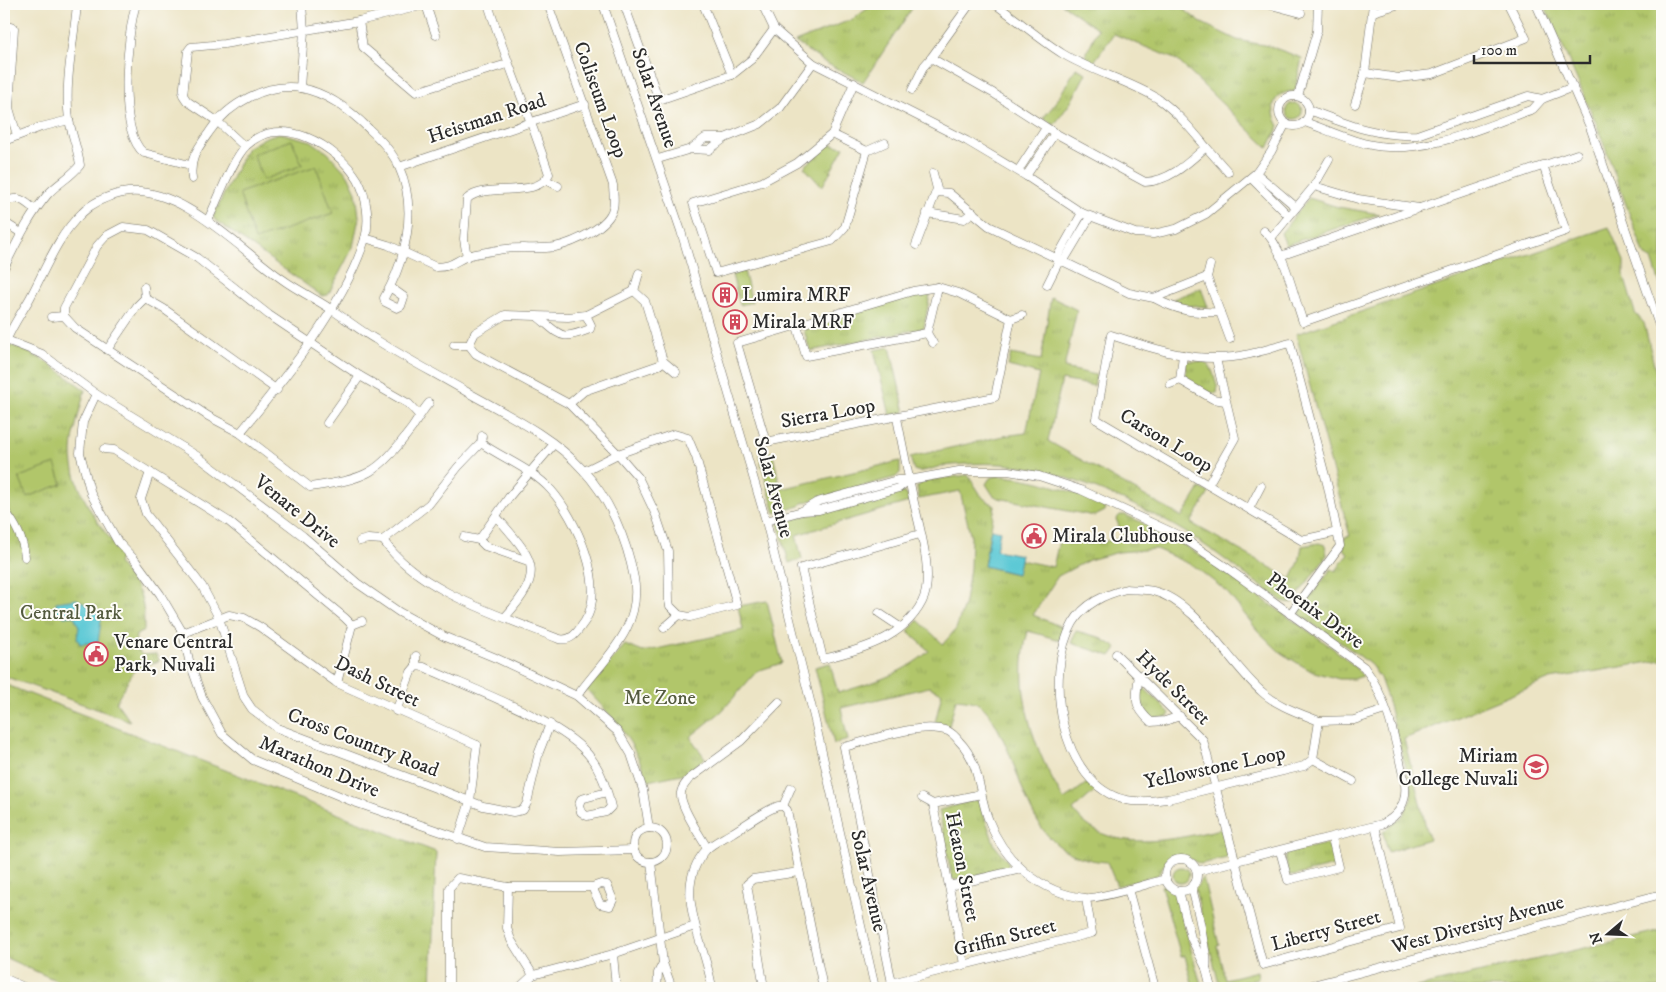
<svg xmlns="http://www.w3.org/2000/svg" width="1666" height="992" font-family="'IM FELL DW Pica',serif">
  <defs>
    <pattern id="grass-tufts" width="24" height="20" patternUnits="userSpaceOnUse" patternTransform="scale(1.25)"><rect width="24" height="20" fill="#b1c66b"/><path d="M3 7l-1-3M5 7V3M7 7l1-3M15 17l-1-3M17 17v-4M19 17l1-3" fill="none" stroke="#98aa5d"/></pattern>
  </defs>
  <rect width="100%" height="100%" fill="#fdfcf7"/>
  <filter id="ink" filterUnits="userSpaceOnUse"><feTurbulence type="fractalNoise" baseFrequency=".02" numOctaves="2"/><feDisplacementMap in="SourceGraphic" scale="10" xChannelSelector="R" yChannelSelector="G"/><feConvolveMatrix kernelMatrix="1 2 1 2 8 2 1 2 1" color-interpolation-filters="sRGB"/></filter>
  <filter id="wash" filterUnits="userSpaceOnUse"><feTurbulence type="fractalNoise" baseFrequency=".0096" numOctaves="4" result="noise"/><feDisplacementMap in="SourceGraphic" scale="20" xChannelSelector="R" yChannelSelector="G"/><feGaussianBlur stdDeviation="1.12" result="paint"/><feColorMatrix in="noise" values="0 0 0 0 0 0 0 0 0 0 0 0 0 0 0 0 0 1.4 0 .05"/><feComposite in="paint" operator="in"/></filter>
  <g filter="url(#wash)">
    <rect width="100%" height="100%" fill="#ece4c5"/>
    <g fill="url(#grass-tufts)" stroke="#6e784b">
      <path d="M874,4H915L863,82L824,62L795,42L853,19Z"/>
      <path d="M1062,4H1177L1200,22L1237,40L1269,46L1302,58L1295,91C1272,92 1269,108 1279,126L1268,148L1177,60L1114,34L1093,63L1084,58L1098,29Z"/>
      <path d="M1544,4H1662V290L1652,259L1645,256L1596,123Z"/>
      <path d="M1076,68L1086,73L1071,102L1054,125L1043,118L1055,104Z"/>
      <path d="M280,133L311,141L328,153L348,175L356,192L359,217L353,247L328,295L322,296L215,220L213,216L247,148L266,137Z"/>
      <path d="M829,144L844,147L822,187L804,167Z"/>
      <path d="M1309,198L1338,207L1379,214L1286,245L1281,233Z"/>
      <path d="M1609,227L1624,261V276L1635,313L1644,323L1662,398V660L1550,679L1404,739L1429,839L1388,852L1383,832L1402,817L1411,800V787L1387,698L1380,678L1371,665L1356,653L1302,617L1299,612L1331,569L1336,571L1348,553L1343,549L1345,537L1350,536L1296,334Z"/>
      <path d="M744,271L752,302L740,305L732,275Z"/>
      <path d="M1201,288L1208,307L1184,305L1173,299Z"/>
      <path d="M913,294H930L924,328L810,351L804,330L857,310Z"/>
      <path d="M1051,297L1077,310L1064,368L1096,375L1094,386L1062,380L1048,441L1182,517L1200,488L1209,493L1191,523L1291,579L1299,562L1302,546L1319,543L1325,545L1327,555L1292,603L1282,601C1252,580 1223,557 1193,537C1151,510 1075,476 1026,467C999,462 970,463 943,466C934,467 922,474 914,470L910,457L1003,436L1026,433L1039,374L1008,366L1011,354L1041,360Z"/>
      <path d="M10,345C39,354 61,372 85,390C80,410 73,431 72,451C71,487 99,527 122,553L118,563C141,593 144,592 144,631L136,635L135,647L142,655L156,654L159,661L135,669L116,702L130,721L4,676V359L5,350Z"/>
      <path d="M890,347L905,412L890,415L874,350Z"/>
      <path d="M1188,361C1207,362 1210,360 1215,380C1217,385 1218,388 1217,393H1211L1186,380V362Z"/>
      <path d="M968,475L983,498L995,506L984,566L1016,574L1020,560L1053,567L1059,541L1090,544L1124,538L1116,519L1120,515H1125C1183,539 1231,577 1281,612C1308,632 1341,650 1363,676L1354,679H1339L1311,671L1281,653L1258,631L1226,591L1194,566L1156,549L1119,552L1089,560L1058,576L1033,615L1064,628L1060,640L1028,631C1012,689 1034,751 1064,800L1087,783L1096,790L1073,810C1106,857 1176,839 1221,829L1228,852L1227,858L1200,864L1182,855L1174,856L1167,860L1158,875L1117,886L1107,862C1027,857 1028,785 999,731C994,721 988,710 979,704C972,700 964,700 956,699L949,726L935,723L942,693L929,687L841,708L848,740L834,744L815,667L830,663L838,693C872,683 901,675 929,651L908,631L918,620L943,644L956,629L965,602L970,568L971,537L960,491L919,499L917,487L924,481Z"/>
      <path d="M767,601L782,663L757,671L722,711L690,737L705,758L686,773L648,781C632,738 617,722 586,689L625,645L643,652L743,630L738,606Z"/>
      <path d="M1076,631L1099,637L1117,648L1111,656L1071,643Z"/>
      <path d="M4,684L436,852L431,988H73L4,957Z"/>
      <path d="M1144,688L1170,713L1168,717L1152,719L1144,715L1139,699L1141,691Z"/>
      <path d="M975,800L979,801L995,846L1009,863L1007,868L957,880L952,879L939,810Z"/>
      <path d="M1326,844L1330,847L1335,863L1334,866L1293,876L1289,875L1285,858L1287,853Z"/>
      <path d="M1662,930V988H1413Z"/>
    </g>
    <g fill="#b1c66b" stroke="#6e784b">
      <circle cx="1294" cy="111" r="8"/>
      <path d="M292,140L302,165L263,180L253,154Z"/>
      <path d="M316,166L333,213L255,240L239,193Z"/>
      <path d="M772,452L781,489L900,461V473L896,477L802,503L800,506L775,513L759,455Z"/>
      <path d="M55,464L62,484L27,497L19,477Z"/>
      <path d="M997,476C1034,477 1070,491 1103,504L1105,511L1095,516L998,498L993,495L986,484L990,478Z"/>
      <path d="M901,491L907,495L909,502L796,535L802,559L789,563L778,523Z"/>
      <circle cx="1181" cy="875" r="8"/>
      <path d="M1203,877L1219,945L1217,946L1225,979L1257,971L1258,978L1220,988L1195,889Z"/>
      <path d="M1163,885L1175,894L1202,988H1191L1193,987L1185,956H1181L1161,886Z"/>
    </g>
    <g fill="#5dc9d5" stroke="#447a80">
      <path d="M991,529L1000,531L996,550L1021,555L1017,574L984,566Z"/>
      <path d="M77,599L102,615L98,642L80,644L77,638L79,627L74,616L64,617L56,610V602Z"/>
    </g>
  </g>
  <g filter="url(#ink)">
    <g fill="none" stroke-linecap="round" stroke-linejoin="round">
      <g stroke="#6f6c61" stroke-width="9">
        <g id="minor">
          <path d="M136,4C127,33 117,133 144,153L190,165"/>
          <path d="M603,4L681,231L766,521L815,721L875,988"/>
          <path d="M624,4L659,100L732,75L752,59L774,29"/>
          <path d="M703,4L732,75"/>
          <path d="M762,4L774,29L813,63L967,141L1026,176L1082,213L1135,233L1153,234L1176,229L1206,214L1256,173L1271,152L1286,123"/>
          <path d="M970,4L931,58L993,93L1055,133L1145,182C1170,181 1188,163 1206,147C1191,129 1176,111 1157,98C1127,80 1093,72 1063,54C1039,39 1018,20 995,4"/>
          <path d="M1267,4L1301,13"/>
          <path d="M1536,4L1590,127L1662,334"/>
          <path d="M426,5L436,35"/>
          <path d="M1373,12L1400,4"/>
          <path d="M359,21L363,47L416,92L507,64"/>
          <path d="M4,25L14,28L9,108L17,135"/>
          <path d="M1365,73L1399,78L1432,74L1526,38L1509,4"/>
          <path d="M854,83L832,134L797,163L762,182L693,203L716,273L832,241L845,227L867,151L885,143"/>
          <path d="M300,88L304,31L302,4"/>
          <path d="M912,90L924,66L931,58"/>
          <circle cx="1294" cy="111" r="15"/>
          <path d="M1298,96L1317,31L1318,4"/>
          <path d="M1355,104L1365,73L1373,4"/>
          <path d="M1309,110C1347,124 1376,137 1417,135L1528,96L1542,99"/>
          <path d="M1305,122C1325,129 1346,139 1367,144C1421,157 1482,128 1533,109L1542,99L1573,87"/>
          <path d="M832,134L867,151"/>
          <path d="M4,141L41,127L69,120"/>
          <path d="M245,147L217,121L187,101L183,95L188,51L191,47L224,44L359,21L429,4"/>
          <path d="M1206,147L1228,172"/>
          <path d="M691,149L705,138H725L760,124L780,108L813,63"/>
          <path d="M658,159L691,149L709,150L725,138"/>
          <path d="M399,167L585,104"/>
          <path d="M1018,171L1046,128"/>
          <path d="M1256,173L1296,207"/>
          <path d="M1026,176L1055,133"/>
          <path d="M1251,178L1289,216"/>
          <path d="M192,179C189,158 198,148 210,131C228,104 267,82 301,88C327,93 350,110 369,129C380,139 393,153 399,167C418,209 406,260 384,298L385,302L397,308L401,306L404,297L390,287"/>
          <path d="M546,180L558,186"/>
          <path d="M1314,186L1358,199L1419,208"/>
          <path d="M937,192L949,193L989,226L1129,293L1154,298L1207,277"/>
          <path d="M4,204C16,193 25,201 35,210"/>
          <path d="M927,213L964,219L973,212"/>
          <path d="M208,220C217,202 233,158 246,146C281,112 337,146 358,180C367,197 370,221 365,239C344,306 284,379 240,433"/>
          <path d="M4,222L21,233"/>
          <path d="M1264,231C1284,247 1294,298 1303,322L1566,231L1543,165"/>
          <path d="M1272,237L1314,186L1329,160"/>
          <path d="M365,238L388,245L436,267C453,267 454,261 468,256C477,253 488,252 498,250C517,246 536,250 555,247C573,243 609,227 613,208C615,200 613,192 613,185L548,4"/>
          <path d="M916,245L937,189L933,173"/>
          <path d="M1280,256L1577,154"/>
          <path d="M467,257L464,239L467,199C486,181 538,200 549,174C530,116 506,61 488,4"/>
          <path d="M1056,259L1082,213"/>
          <path d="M1063,262L1090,217"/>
          <path d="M1210,265L1207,277L1230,339"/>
          <path d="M4,268C17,242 29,216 48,194C58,183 71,177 80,165C78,150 72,135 69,120C64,81 74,42 77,4"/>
          <path d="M1047,285L1059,261"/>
          <path d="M144,287L145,298"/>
          <path d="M938,287L958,293L1011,319L995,397L766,442L737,343L913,291Z"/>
          <path d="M634,291L645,301L663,361L676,372"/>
          <path d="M634,291L639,273"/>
          <path d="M1154,298C1178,311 1193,313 1220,312"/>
          <path d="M51,317L64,316"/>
          <path d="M538,317C562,336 559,341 590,329L591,325L586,315"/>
          <path d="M1011,319L1022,315"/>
          <path d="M797,326L806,356L927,333L938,287"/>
          <path d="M927,333L933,343"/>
          <path d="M4,339L42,354L96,394L197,456L303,536L357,583L399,612L445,637L496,658L577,696L618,732L631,754L643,790L649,828"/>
          <path d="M454,345H469"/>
          <path d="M469,345L476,354L569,404L618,454L638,477L656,515L668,551L669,601L670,606L679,615L690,617L737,605L696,457L688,438L674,434L618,454L584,471"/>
          <path d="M469,345L475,333L505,315L568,317L586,315L634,291"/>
          <path d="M4,347C9,330 21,314 30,298C45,270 58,235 82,213C93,202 108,196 122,193C179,182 240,250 282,279C297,290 314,298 329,308C345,318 359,330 375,339C405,358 436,374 467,392C506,414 553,436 583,470C610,499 627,540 634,578C643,629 603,659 577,696"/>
          <path d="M107,350L137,306L145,298L164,309L277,390"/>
          <path d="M1183,355L1180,380L1213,399L1225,401"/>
          <path d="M1170,384L1180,380"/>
          <path d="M96,394L83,422L80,453L91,494L118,542L135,560L160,594L183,633L189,660L202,697L222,734L253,760L354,802L485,847L560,852L634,850"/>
          <path d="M569,404L584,391L659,365L663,361"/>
          <path d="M418,414L409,404L360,376L269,315L197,258L148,230L123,227L106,236L97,246L64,308V316L75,328L208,416L240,433L310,487C369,478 376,475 412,428C418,419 422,411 429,403"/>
          <path d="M897,418C902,443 907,468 912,493C917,521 936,575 922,602C903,639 860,650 823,659L801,568L920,534"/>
          <path d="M1096,419L1111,335C1151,348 1191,362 1233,357C1252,355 1271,348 1290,343L1328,487L1340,546L1290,614"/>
          <path d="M1096,419L1301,540L1338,532"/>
          <path d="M327,423L360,376"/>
          <path d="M104,449L114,450L228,521L345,618L352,625L337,683"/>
          <path d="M150,472L141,499L146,514L202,586L219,618L244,697L252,709L277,728L483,806L513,812L523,810L527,803L539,752L550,724"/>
          <path d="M1208,485L1235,438L1216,359"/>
          <path d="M1249,509L1261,486"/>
          <path d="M4,510C16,524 23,538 25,557"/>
          <path d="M802,511L817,502L897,480H909L959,471H1008L1039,476L1081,490L1180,536L1223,565L1364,667C1389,699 1396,745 1405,784C1407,802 1399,816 1382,824L1197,871"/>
          <path d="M496,516C532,558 548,570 505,617"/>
          <path d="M766,521L802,511L819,510L899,488L909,480"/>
          <path d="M464,537L479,540"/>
          <path d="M383,540C419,592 502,616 559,639C572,642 578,631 585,621C607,586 576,518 551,490C532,469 504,459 481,443"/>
          <path d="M360,541L368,539L383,540L429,504L458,467L481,443L482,436"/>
          <path d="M528,561L485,546L479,540L509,497L553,445"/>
          <path d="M1126,589C1134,590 1144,589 1153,591C1196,601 1229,663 1261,691C1277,706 1299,713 1319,721L1313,759L1304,766L1168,799C1155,800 1140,803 1126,800C1060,785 1043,674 1073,623C1085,603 1104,595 1126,589Z"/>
          <path d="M879,613L900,627"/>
          <path d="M352,625L362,621"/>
          <path d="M664,628L679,615"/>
          <path d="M183,633L229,615L244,618L260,627L337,683L477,745"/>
          <path d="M1116,654L1203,740L1263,965L1400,928L1375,826"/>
          <path d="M416,656V666"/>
          <path d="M1139,675C1136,698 1132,705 1151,722L1165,721L1180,716"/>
          <path d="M396,711L411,672L416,666L424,667C466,687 565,721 591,758C601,771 608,791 611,807L606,812L587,816L581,812L579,805L581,799L607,792"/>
          <path d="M1319,721L1354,720L1385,710"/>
          <path d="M1313,759L1353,781"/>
          <path d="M922,798L933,804L981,794"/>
          <path d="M933,804L964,964"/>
          <path d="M783,806L791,788"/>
          <circle cx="650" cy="845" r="17"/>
          <path d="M458,839L470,801L477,745"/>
          <path d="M707,848C701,837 679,805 681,793C681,788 686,783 689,779L741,741L779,702"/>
          <path d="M1280,851L1288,880L1339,867L1332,838"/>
          <circle cx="1181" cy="875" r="16"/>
          <path d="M651,862L663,963"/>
          <path d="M949,886L1021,869"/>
          <path d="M508,887L507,928L511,940L533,975"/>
          <path d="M1192,888C1197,907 1201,925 1204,944C1205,953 1208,958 1206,968"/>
          <path d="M1128,889L1155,988"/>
          <path d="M1179,891L1191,938L1206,968L1211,988"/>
          <path d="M613,954L616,988"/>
          <path d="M4,978L26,988"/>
          <path d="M891,983L1092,933L1086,899"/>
          <path d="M449,988V888L458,878L508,887H592L601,884L607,885L613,900L610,906L600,904L592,887"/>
          <path d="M519,988L533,975L613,954L695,926"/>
          <path d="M657,988L658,973L663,963L672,988"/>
          <path d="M712,988C706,943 670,890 706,850C712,843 724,838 732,833C747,824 762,812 778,806H783L787,810L823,988"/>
          <path d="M764,988L747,884L753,879L799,872"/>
          <path d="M893,988L844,747C872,740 921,721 948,731C952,733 956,737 959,741C981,763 978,794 989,821C1004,861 1041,893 1085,898C1098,900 1150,883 1166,879"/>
          <path d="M1301,988L1662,894"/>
        </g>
      </g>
      <use href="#minor" stroke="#fff" stroke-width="8"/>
    </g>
  </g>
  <defs>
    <g id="building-ring" transform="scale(1.25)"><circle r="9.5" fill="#fdfcf7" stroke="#d1495b" stroke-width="1.5"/><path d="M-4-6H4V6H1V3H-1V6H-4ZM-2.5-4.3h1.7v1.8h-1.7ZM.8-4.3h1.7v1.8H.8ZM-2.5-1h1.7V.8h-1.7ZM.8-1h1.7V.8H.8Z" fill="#d1495b"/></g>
    <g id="civic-ring" transform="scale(1.25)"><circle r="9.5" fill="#fdfcf7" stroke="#d1495b" stroke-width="1.5"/><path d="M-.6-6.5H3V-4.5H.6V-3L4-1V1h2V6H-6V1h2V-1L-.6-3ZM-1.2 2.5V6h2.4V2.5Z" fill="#d1495b"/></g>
    <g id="school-ring" transform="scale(1.25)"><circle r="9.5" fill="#fdfcf7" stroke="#d1495b" stroke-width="1.5"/><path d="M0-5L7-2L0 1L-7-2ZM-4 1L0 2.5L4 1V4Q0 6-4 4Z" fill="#d1495b"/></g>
  </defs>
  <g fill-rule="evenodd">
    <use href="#building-ring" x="725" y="295"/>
    <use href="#building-ring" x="735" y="322"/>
    <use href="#civic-ring" x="1034" y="536"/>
    <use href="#civic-ring" x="96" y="654"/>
    <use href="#school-ring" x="1536" y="767"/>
  </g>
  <g text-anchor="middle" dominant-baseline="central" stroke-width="4" stroke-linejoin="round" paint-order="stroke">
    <g font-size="20" fill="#2b2b2b" stroke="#fdfcf7">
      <text transform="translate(654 98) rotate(71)">Solar Avenue</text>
      <text transform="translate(600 100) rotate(70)">Coliseum Loop</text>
      <text transform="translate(487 119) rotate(-18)">Heistman Road</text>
      <text transform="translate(828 414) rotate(-10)">Sierra Loop</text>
      <text transform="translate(1166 441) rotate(31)">Carson Loop</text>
      <text transform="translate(773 487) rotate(75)">Solar Avenue</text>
      <text transform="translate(297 512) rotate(39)">Venare Drive</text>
      <text transform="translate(1315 611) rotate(36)">Phoenix Drive</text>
      <text transform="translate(377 682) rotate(26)">Dash Street</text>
      <text transform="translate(1173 688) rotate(45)">Hyde Street</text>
      <text transform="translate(363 743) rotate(21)">Cross Country Road</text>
      <text transform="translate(319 767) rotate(23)">Marathon Drive</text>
      <text transform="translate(1215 768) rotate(-12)">Yellowstone Loop</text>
      <text transform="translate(962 867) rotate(79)">Heaton Street</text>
      <text transform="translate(868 881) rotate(77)">Solar Avenue</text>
      <text transform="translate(1478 925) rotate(-15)">West Diversity Avenue</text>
      <text transform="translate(1326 931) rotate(-15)">Liberty Street</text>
      <text transform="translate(1005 938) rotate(-14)">Griffin Street</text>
    </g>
    <g font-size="20" fill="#2b2b2b" stroke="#fdfcf7" text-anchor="start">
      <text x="742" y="295">Lumira MRF</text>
      <text x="752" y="322">Mirala MRF</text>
      <text x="1052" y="536">Mirala Clubhouse</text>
      <text x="114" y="642">Venare Central<tspan x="114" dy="23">Park, Nuvali</tspan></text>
      <text x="1518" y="756" text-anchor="end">Miriam<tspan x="1518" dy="23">College Nuvali</tspan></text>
    </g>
    <g font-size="20" fill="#535a3e" stroke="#fdfcf7">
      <text x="71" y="613">Central Park</text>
      <text x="660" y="698">Me Zone</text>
    </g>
  </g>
  <rect width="1666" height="992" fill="none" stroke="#fdfcf7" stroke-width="20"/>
  <g transform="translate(1608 934) rotate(251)" stroke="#fdfcf7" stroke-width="4" paint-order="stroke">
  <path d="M0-4L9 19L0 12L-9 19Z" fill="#2b2b2b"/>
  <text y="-8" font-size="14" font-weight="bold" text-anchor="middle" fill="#2b2b2b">N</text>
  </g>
  <path d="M1474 55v8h116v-8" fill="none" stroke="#2b2b2b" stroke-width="2.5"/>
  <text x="1481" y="55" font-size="15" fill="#2b2b2b" stroke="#fdfcf7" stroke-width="4" paint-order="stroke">100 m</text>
</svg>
